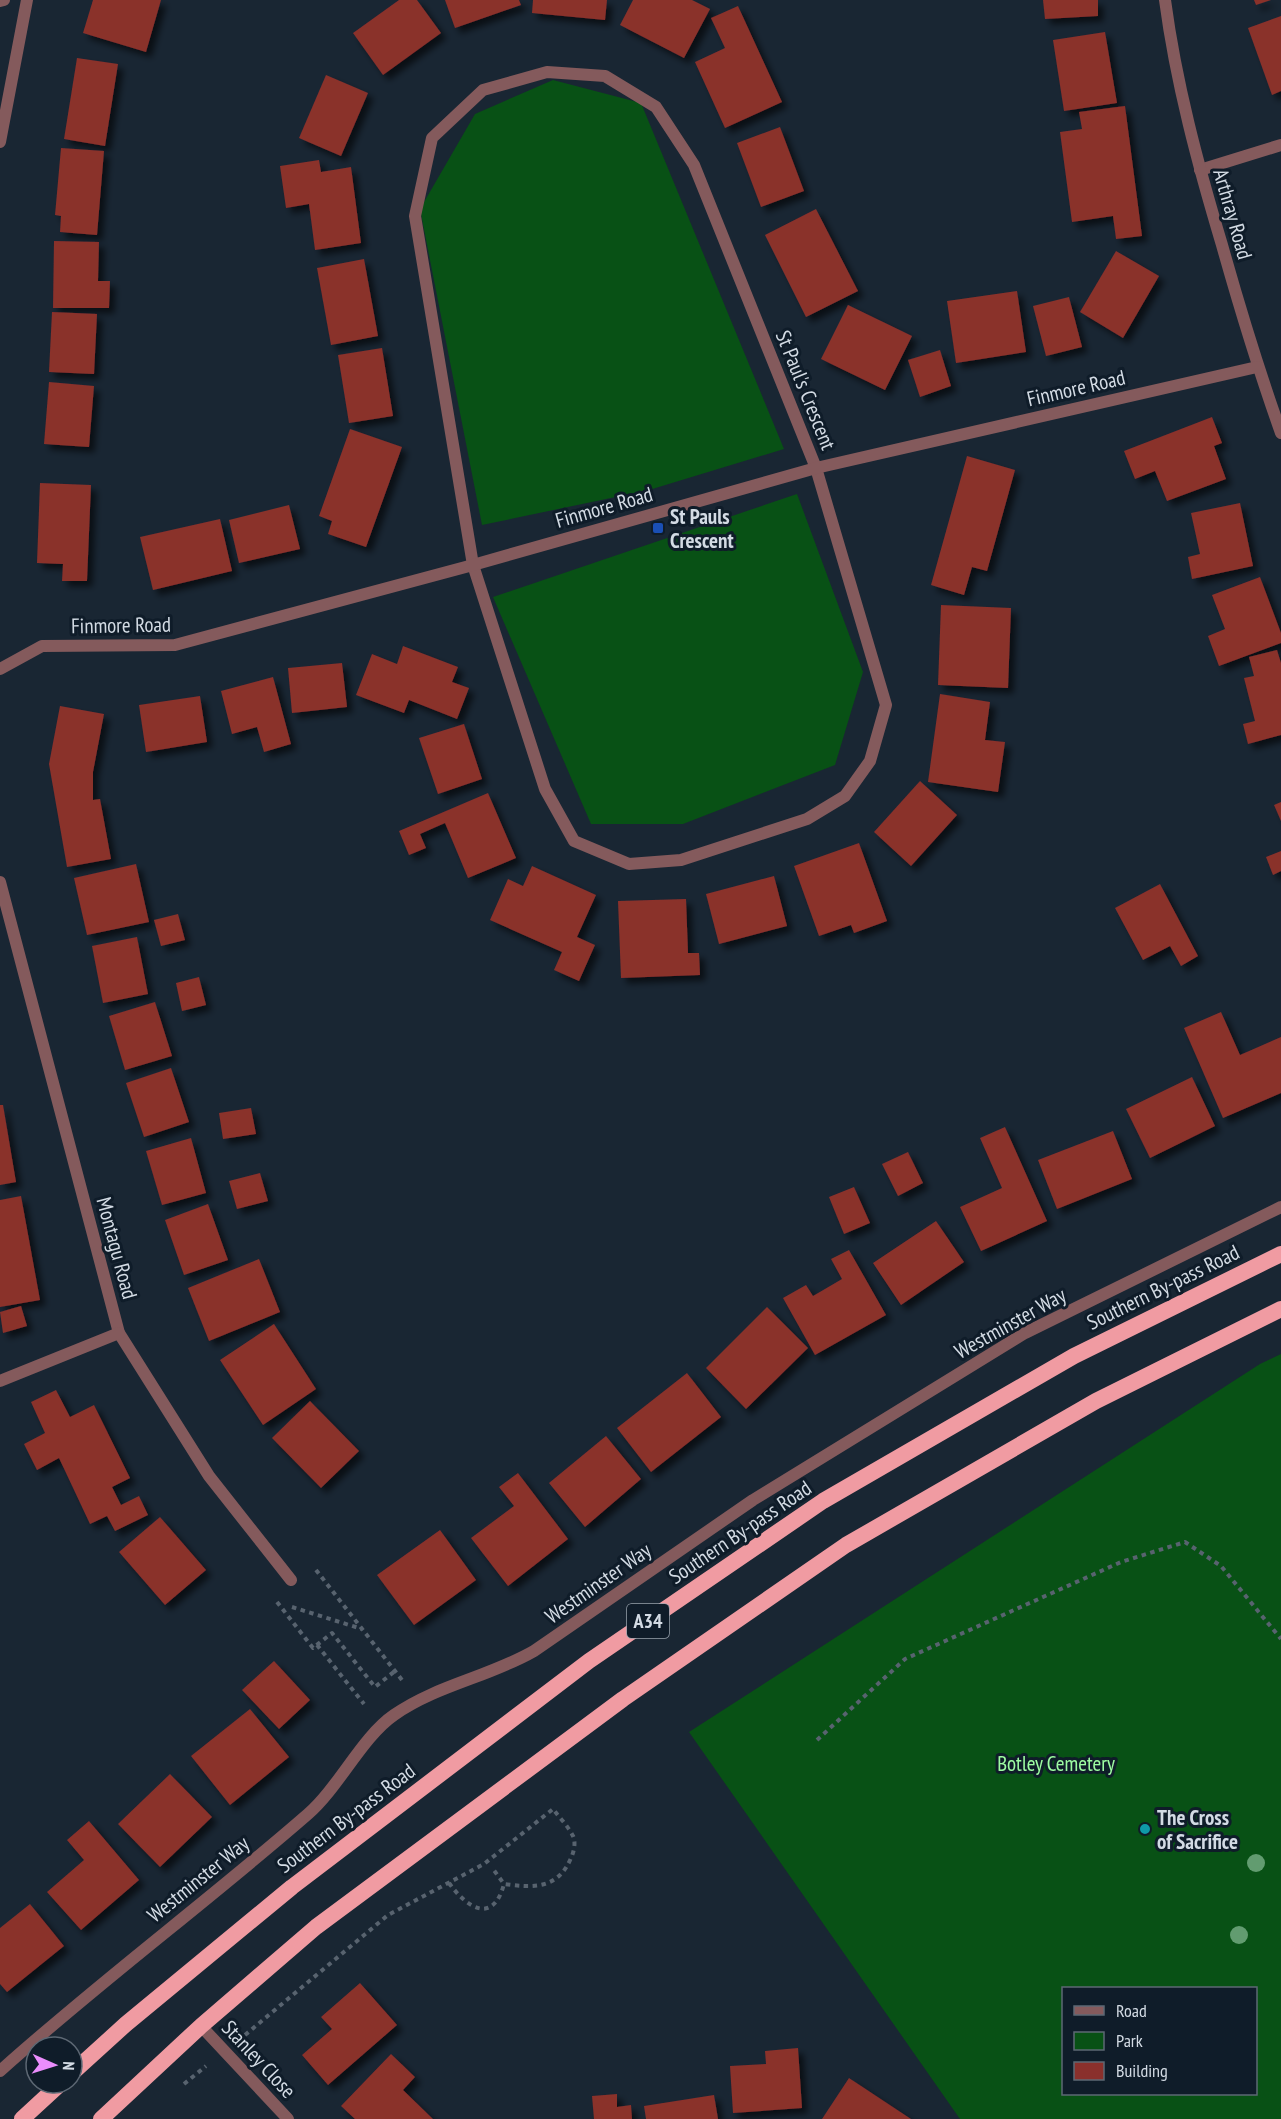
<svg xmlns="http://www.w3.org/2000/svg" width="1281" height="2119" font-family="'PT Sans Narrow',sans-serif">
  <defs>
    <filter id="shadow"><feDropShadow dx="5.5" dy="5.5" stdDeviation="3" flood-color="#0009"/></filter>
  </defs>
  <rect width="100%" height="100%" fill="#192633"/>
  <g fill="#085115" fill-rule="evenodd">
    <path d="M553,80L641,103L784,449L649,490L482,525L420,209L475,114Z"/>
    <path d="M797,494L863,672L835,765L683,824H591L493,597Z"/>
    <path d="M1281,1354V2119H960L689,1732L1260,1364ZM1064,1988H1256V2094H1064Z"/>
  </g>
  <g fill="#8a302c" filter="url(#shadow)">
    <path d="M93,0H161L146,52L83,33Z"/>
    <path d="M399,0H417L441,33L383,75L353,33Z"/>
    <path d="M445,0H519L521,5L455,28Z"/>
    <path d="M533,0H607L605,20L532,13Z"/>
    <path d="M633,0H692L710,9L684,58L620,25Z"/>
    <path d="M1043,0H1098V16L1045,19Z"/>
    <path d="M1254,0H1271L1256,5Z"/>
    <path d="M738,6L782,102L725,128L695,62L725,48L711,18Z"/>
    <path d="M1281,16V91L1272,95L1248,28Z"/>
    <path d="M1105,32L1117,103L1064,111L1053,40Z"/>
    <path d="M77,58L118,64L105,146L64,139Z"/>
    <path d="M326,75L368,93L341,156L299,138Z"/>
    <path d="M1125,106L1142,236L1116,239L1113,216L1072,222L1060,132L1082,129L1079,112Z"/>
    <path d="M780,127L804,191L761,207L737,143Z"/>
    <path d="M61,148L104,151L97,235L60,232L61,216L55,215Z"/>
    <path d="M319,160L321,172L351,167L361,243L315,250L309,204L286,208L280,166Z"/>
    <path d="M816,209L858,291L806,317L765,235Z"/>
    <path d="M54,241L99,242L98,281H110L109,308H53Z"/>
    <path d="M1116,251L1159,276L1123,338L1080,312Z"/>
    <path d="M364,259L378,336L331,345L317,268Z"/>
    <path d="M1017,291L1026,352L956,363L947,301Z"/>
    <path d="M1069,297L1082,347L1046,356L1033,306Z"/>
    <path d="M848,305L912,336L885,390L821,359Z"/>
    <path d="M52,312L97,314L94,374L49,372Z"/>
    <path d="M382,348L393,416L349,423L338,355Z"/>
    <path d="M940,350L951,386L920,397L908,360Z"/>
    <path d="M49,382L94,386L89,447L44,444Z"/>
    <path d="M1212,417L1222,443L1214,446L1226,479L1167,501L1155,471L1135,479L1124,451Z"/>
    <path d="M350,429L402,447L366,547L328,534L332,521L319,516Z"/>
    <path d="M967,456L1015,470L987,571L972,567L964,595L931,585Z"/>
    <path d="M40,483L91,485L87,581H62L63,564L37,563Z"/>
    <path d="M1240,503L1253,566L1192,579L1188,557L1200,554L1191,513Z"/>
    <path d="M289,505L300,549L239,563L229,520Z"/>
    <path d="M220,519L232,571L153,590L140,537Z"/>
    <path d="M1260,577L1281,633V643L1219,666L1208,636L1225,629L1212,595Z"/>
    <path d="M941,605L1011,608L1008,688L938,685Z"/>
    <path d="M403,646L458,667L452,682L469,688L457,719L409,700L404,713L356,695L372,654L397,664Z"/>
    <path d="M1277,650L1281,663V735L1248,744L1243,724L1255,721L1244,678L1254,676L1249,657Z"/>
    <path d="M342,663L347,707L292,713L288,668Z"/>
    <path d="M273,677L291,744L264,752L257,727L232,734L221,691Z"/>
    <path d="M940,694L990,702L985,740L1005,742L998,792L928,782Z"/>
    <path d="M200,696L207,742L146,752L139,705Z"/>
    <path d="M60,706L104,714L93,772V800L100,799L111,859L67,867L49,764Z"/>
    <path d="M464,724L482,779L438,794L419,738Z"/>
    <path d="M920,781L957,815L911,866L874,832Z"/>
    <path d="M488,793L516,858L468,878L445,823L420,834L426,848L409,855L399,831Z"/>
    <path d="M1281,802V821L1274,805Z"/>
    <path d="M859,843L887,921L854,933L851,925L819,936L794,866Z"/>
    <path d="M1281,851V871L1273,875L1266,857Z"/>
    <path d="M136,864L149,922L87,935L74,878Z"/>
    <path d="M532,866L596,895L577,937L595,945L579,981L554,970L562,952L490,920L508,879L523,886Z"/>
    <path d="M774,876L787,926L719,944L706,894Z"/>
    <path d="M1160,884L1198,956L1181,966L1170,946L1143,960L1115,908Z"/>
    <path d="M686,899L688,953H699L700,975L621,978L618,901Z"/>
    <path d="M178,914L185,940L161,946L154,920Z"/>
    <path d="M137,937L148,994L103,1003L92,946Z"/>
    <path d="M199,977L206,1005L182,1011L176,983Z"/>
    <path d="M155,1002L172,1056L125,1070L109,1016Z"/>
    <path d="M1221,1012L1240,1055L1281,1037V1093L1223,1118L1184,1028Z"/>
    <path d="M171,1068L189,1122L144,1137L126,1083Z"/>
    <path d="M1192,1077L1215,1126L1150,1158L1126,1109Z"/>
    <path d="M0,1105H3L16,1182L0,1185Z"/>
    <path d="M251,1108L256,1134L223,1139L219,1113Z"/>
    <path d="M1005,1127L1047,1221L981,1251L960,1207L1002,1188L980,1138Z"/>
    <path d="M1113,1131L1132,1179L1057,1209L1038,1160Z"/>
    <path d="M191,1138L206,1193L162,1205L146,1151Z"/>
    <path d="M908,1152L923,1183L898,1196L882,1164Z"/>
    <path d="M260,1173L268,1201L237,1209L229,1181Z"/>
    <path d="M854,1187L870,1223L844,1234L829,1197Z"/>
    <path d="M21,1196L40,1300L0,1307V1200Z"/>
    <path d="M208,1204L228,1260L184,1275L165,1220Z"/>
    <path d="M936,1221L964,1262L901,1305L873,1263Z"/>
    <path d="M849,1250L886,1315L815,1355L783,1298L806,1285L813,1296L842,1279L831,1259Z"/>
    <path d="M259,1259L280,1312L209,1341L188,1288Z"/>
    <path d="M21,1306L27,1326L3,1333L0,1312Z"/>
    <path d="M767,1307L808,1348L746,1409L706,1368Z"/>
    <path d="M274,1324L316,1389L263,1425L220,1360Z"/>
    <path d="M687,1373L721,1417L651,1472L617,1428Z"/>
    <path d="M56,1390L70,1417L94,1405L130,1478L112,1487L121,1505L139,1496L148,1515L115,1531L107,1516L90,1524L59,1458L37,1470L24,1444L45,1433L31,1402Z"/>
    <path d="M310,1401L359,1451L321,1488L272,1438Z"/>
    <path d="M606,1436L641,1479L585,1527L549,1483Z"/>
    <path d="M518,1473L568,1539L508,1586L471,1538L514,1506L499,1487Z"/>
    <path d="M160,1517L206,1570L165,1605L119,1552Z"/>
    <path d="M440,1530L476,1580L414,1625L377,1575Z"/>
    <path d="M274,1661L310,1700L279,1729L242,1690Z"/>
    <path d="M250,1709L289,1757L230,1805L191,1756Z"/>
    <path d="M170,1774L212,1817L160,1867L118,1824Z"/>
    <path d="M89,1821L139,1880L81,1930L47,1892L84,1860L67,1840Z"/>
    <path d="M30,1904L64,1946L7,1992L0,1984V1928Z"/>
    <path d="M360,1983L397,2025L328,2085L302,2055L332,2029L321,2017Z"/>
    <path d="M798,2048L802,2108L733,2113L730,2066L766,2064L765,2051Z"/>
    <path d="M391,2054L415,2077L403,2090L433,2119H355L341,2106Z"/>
    <path d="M849,2078L911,2119H822Z"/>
    <path d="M617,2094V2107L631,2105L632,2119H594L592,2096Z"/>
    <path d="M714,2095L718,2119H646L644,2106Z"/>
  </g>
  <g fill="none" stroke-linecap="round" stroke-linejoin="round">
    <g stroke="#58636f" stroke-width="4" stroke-dasharray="4.5 4.5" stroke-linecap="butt">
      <path d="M316,1570L402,1680"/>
      <path d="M277,1602L313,1648L332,1633L375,1687L395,1671"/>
      <path d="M292,1607L362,1629"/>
      <path d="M317,1645L364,1704"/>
      <path d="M817,1740L905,1659L1121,1562L1185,1542L1221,1566L1281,1639"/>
      <path d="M449,1883C467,1908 493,1925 504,1884"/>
      <path d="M245,2035L388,1915L484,1864L553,1809C559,1817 568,1826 573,1836C576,1842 574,1852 571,1858C558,1889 534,1888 504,1884L493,1869"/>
      <path d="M184,2084L206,2066"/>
    </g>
    <path stroke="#845a5c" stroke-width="12" d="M1200,170L1281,145"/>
    <g stroke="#845a5c" stroke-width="12">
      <path d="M1165,0C1176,83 1198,165 1222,245C1240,309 1259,371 1281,433"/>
      <path d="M0,1L4,0"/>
      <path d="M547,72L605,76L656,107L694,165L816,468L886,705L870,761L845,796L807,819L681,860L629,864L574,841L545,789L473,565L415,216L432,138L483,90Z"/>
      <path d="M0,142L27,0"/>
      <path d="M0,669L42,646L175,645L473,565L816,468L1257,367"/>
      <path d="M0,882L119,1333L209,1476L291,1580"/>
      <path d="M0,1381L119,1333"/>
      <path d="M201,2026L288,2119"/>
      <path d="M0,2071C99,1982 207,1902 308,1814C339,1787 362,1737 394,1715C437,1685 489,1677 534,1651L753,1500L1025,1333L1281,1207"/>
    </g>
    <g stroke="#f09ba2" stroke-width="16">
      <path d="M72,2073L126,2024L292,1887L589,1661L823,1501L1074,1356L1281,1254"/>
      <path d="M22,2119L61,2083"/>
      <path d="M101,2119L201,2026L316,1927L623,1699L846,1545L1096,1401L1281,1309"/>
    </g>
  </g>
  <g fill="#629c70">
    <circle cx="1256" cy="1863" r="9"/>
    <circle cx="1239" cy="1935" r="9"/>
  </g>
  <rect fill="#1a4fb4" stroke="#0f1c29" stroke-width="2" x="652" y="522" width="12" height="12" rx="3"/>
  <circle fill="#0f9aa8" stroke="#0f1c29" stroke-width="2" cx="1145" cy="1829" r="6"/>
  <g text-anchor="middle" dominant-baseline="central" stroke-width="6" stroke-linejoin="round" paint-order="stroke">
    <rect fill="#0f1c29" stroke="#98a2ac" stroke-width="1.5" x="627" y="1604" width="42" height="34" rx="4.5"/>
    <g font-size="20" font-weight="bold" fill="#d3dbe4">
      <text x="648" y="1621">A34</text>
    </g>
    <g font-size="21" fill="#d3dbe4" stroke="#0f1c29">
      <text transform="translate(1233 214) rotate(74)">Arthray Road</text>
      <text transform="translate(1076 388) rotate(-13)">Finmore Road</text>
      <text transform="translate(806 390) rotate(68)">St Paul's Crescent</text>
      <text transform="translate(604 507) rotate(-16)">Finmore Road</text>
      <text transform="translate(121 625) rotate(-1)">Finmore Road</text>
      <text transform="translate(117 1248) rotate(75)">Montagu Road</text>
      <text transform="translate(1163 1287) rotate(-26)">Southern By-pass Road</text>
      <text transform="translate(1010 1323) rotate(-29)">Westminster Way</text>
      <text transform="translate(740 1532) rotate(-34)">Southern By-pass Road</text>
      <text transform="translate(598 1583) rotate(-35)">Westminster Way</text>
      <text transform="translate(346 1818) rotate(-37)">Southern By-pass Road</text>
      <text transform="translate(198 1879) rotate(-39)">Westminster Way</text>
      <text transform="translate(259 2059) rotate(47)">Stanley Close</text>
    </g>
    <g font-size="21" font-weight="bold" fill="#d3dbe4" stroke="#0f1c29" text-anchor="start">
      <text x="670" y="516">St Pauls<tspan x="670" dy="24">Crescent</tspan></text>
      <text x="1157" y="1817">The Cross<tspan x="1157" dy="24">of Sacrifice</tspan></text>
    </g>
    <g font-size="21" fill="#9efda2" stroke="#0f1c29">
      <text x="1056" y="1763">Botley Cemetery</text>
    </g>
  </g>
  <rect x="1062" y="1987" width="195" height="108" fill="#0f1c29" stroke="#5d6874" stroke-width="1.5"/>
  <rect x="1074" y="2006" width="30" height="9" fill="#845a5c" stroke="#5d6874" stroke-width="1.5"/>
  <text x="1116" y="2017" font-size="18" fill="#d3dbe4">Road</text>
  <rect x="1074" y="2032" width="30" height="18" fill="#085115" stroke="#5d6874" stroke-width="1.5"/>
  <text x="1116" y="2047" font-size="18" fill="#d3dbe4">Park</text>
  <rect x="1074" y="2062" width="30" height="18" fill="#8a302c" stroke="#5d6874" stroke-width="1.5"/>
  <text x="1116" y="2077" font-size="18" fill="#d3dbe4">Building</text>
  <g transform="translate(54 2065) rotate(93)"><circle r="28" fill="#0f1c29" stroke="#5d6874" stroke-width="1.5"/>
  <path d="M0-4.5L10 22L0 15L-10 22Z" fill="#ea8dfc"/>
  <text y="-9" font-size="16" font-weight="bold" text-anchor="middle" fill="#d3dbe4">N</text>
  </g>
</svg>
